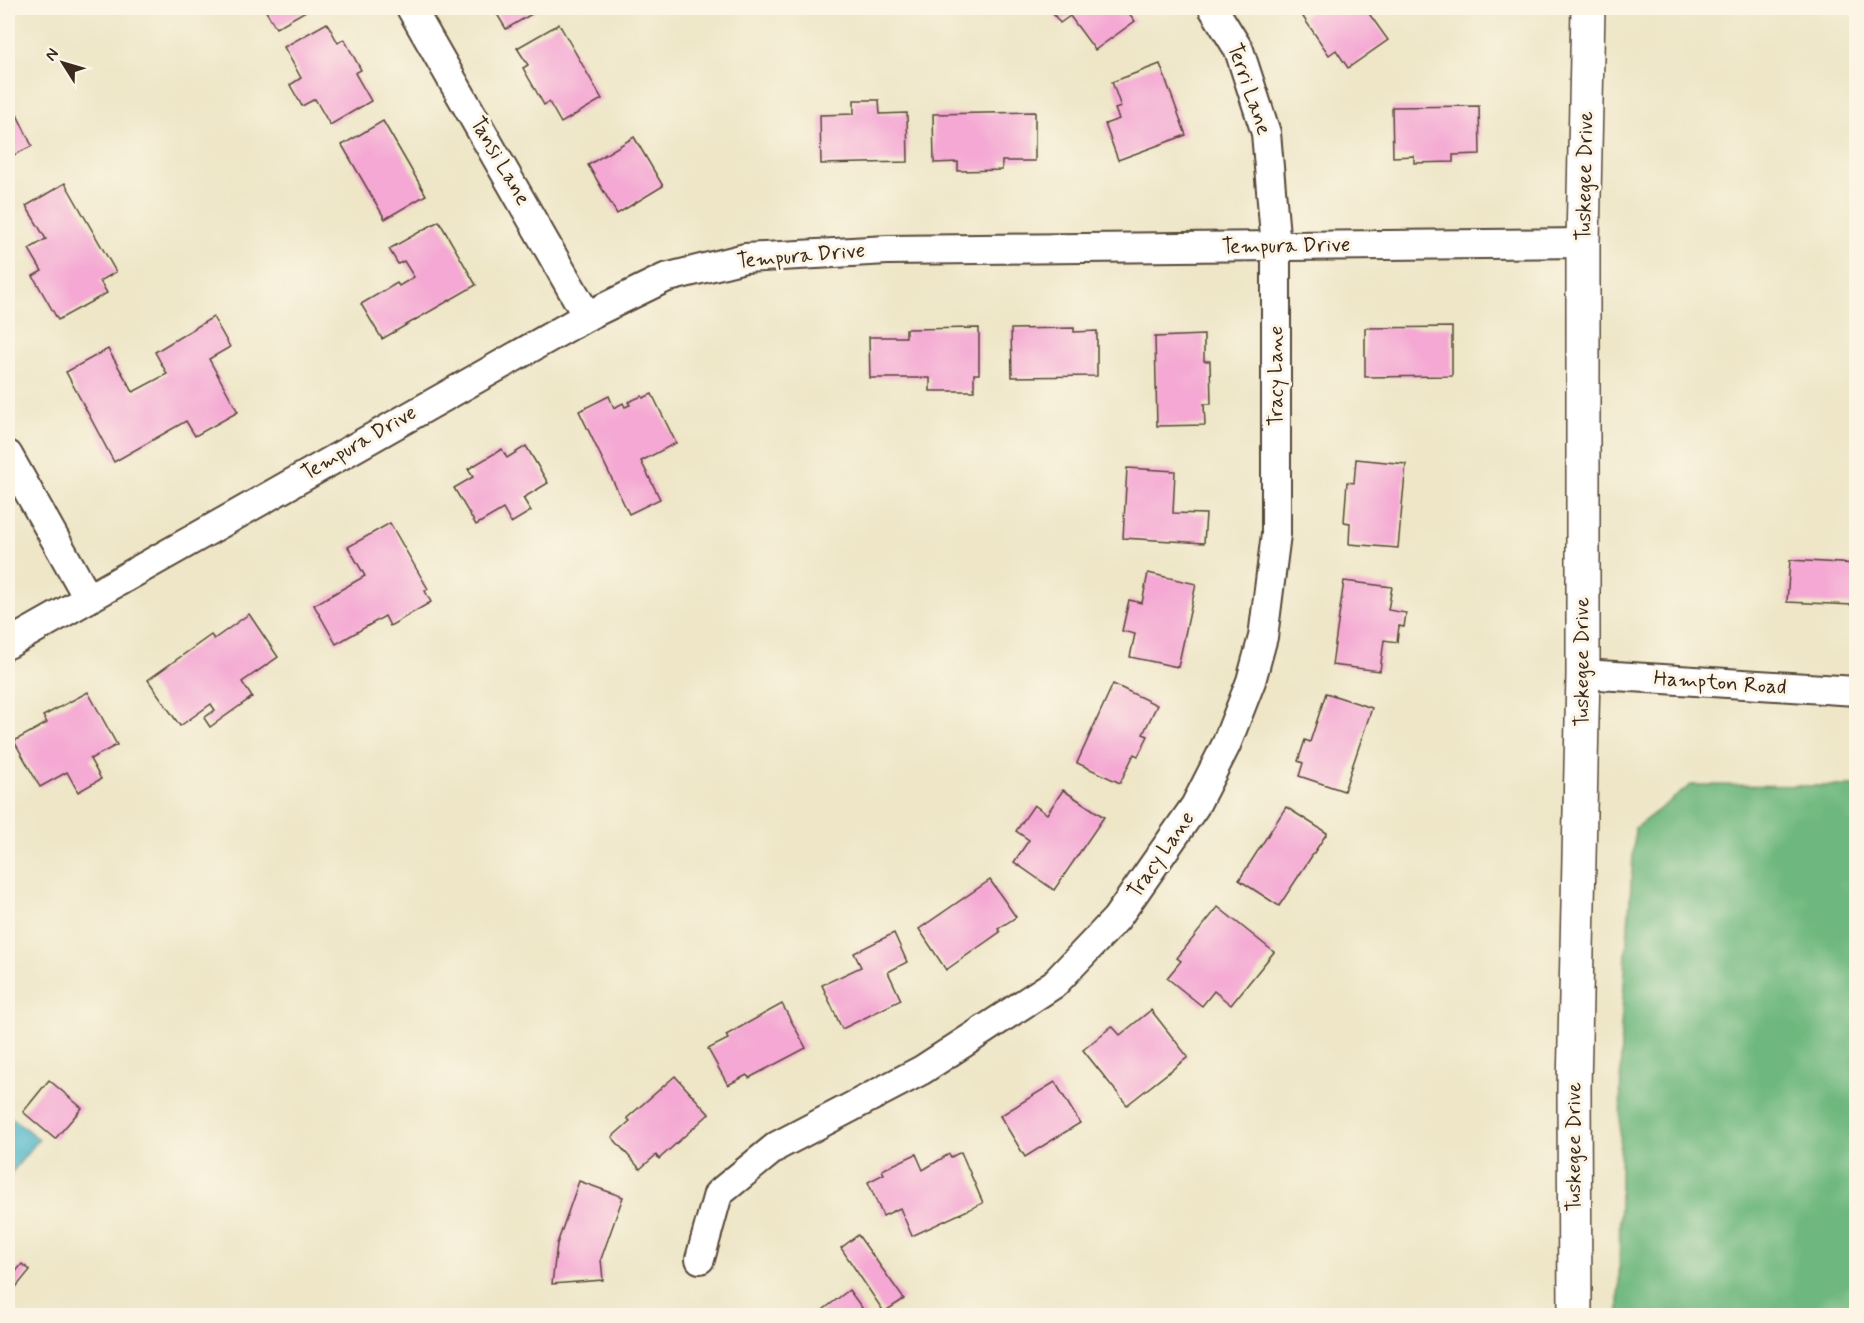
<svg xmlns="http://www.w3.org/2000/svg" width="1864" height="1323" font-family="Mynerve,sans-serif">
  <rect width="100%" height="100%" fill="#fcf5e5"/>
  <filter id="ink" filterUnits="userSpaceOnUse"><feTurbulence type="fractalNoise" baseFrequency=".0167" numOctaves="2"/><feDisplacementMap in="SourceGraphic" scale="12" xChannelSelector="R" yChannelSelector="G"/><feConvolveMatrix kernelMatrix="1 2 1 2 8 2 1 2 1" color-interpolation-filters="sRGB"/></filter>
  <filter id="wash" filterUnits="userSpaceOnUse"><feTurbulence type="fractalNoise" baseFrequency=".008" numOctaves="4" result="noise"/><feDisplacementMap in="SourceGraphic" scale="24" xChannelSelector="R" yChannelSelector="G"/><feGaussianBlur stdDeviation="1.35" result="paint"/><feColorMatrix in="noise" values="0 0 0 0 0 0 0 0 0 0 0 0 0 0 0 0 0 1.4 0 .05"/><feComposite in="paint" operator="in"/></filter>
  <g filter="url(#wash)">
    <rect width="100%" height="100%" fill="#eee6c7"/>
    <path fill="#6eb77e" stroke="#54704e" stroke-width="1.5" d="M1691,785L1856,786V1315H1619L1621,1026L1635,828Z"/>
    <path fill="#49b3c7" stroke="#426e72" stroke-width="1.5" d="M11,1117L39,1139L8,1177V1121Z"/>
    <g id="blocks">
      <g fill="#f4a8d3">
        <path d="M264,8H311L276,28Z"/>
        <path d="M483,8H542L506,29L494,9L487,13Z"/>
        <path d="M1049,8H1125L1135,21L1095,50L1070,16L1060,23Z"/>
        <path d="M1306,8H1365L1388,40L1348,68L1336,50L1329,55L1303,17L1310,12Z"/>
        <path d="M327,23L338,43L344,39L361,70L355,73L371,101L330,125L315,99L302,106L290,85L301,78L284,47Z"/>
        <path d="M559,24L602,99L561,123L549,102L544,105L523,68L528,65L517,48Z"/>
        <path d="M1160,64L1186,135L1118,160L1105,124L1119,119L1115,109L1121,107L1112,82Z"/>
        <path d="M8,96L32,146L8,158Z"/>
        <path d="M854,100H879L880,114L907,113L908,162L821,164L820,115L854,114Z"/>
        <path d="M1479,106L1480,154L1453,155V162L1414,163V156L1393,157L1392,107Z"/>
        <path d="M1035,112V161H1002V170L958,171V162L934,163L933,114Z"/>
        <path d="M383,121L426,195L385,219L342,145Z"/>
        <path d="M634,137L663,186L617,214L588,165Z"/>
        <path d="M65,183L116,272L100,281L107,293L58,320L33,276L42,271L29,249L46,239L26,206Z"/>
        <path d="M439,221L476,285L382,339L361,304L397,283L399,286L414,277L404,261L398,264L389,249Z"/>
        <path d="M213,317L230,347L209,359L238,412L195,436L186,421L114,462L66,372L108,349L133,392L167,374L155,352Z"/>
        <path d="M1452,327V376L1365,377V328Z"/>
        <path d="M979,328V374H974V391H930V378H870L869,337H906V329Z"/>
        <path d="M1074,328V332L1097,331V376L1012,377L1011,329Z"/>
        <path d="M1204,335V361H1210L1211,404H1204L1205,425L1157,426L1155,337Z"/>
        <path d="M652,394L676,443L641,461L660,499L629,514L579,411L609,396L614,408L623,403L625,407L630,405L628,402L642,396L643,398Z"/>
        <path d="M526,446L548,483L523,498L531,511L511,523L503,509L476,525L454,488L473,477L468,469L502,449L507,458Z"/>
        <path d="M1356,459L1406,464L1398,548L1349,544L1350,523L1344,522L1347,482L1354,483Z"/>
        <path d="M1127,468L1175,471L1173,513L1206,514L1204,543L1123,538Z"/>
        <path d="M390,523L428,589L425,591L431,602L390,626L385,616L336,644L314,605L365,576L348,547Z"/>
        <path d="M1790,560L1856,564V600H1854L1853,605L1787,602Z"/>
        <path d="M1148,573L1196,584L1178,667L1130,657L1135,634L1122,631L1129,600L1142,603Z"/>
        <path d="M1344,581L1392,587L1388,610L1406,613L1404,627L1399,626L1397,642L1384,640L1380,671L1332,665Z"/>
        <path d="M249,614L278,657L242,682L252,697L210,727L204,718L215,710L211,704L180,726L148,680L211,635L214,639Z"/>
        <path d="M1113,684L1157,705L1143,734L1148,736L1138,756L1134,754L1120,783L1077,763Z"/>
        <path d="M88,692L117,745L90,759L101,779L78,792L67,772L40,787L14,741L47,723L43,716Z"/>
        <path d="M1326,693L1372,708L1344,791L1299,776L1303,763L1298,761L1305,740L1310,742Z"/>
        <path d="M1063,790L1104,817L1054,890L1014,862L1029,840L1016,831L1034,805L1047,814Z"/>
        <path d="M1286,807L1327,833L1279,906L1239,880Z"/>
        <path d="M990,880L1016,917L998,929L1000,932L946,970L919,929Z"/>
        <path d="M1218,907L1274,952L1231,1005L1214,991L1202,1006L1167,978L1181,961L1177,958Z"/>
        <path d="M894,933L907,962L888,972L901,1000L842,1029L822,985L861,967L854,953Z"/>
        <path d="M782,1004L806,1048L749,1078L747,1075L728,1085L708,1049L728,1039L726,1035Z"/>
        <path d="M1151,1010L1188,1057L1127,1105L1083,1050L1112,1026L1120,1035Z"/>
        <path d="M675,1076L709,1114L659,1159L656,1155L640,1169L612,1137L630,1121L627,1118Z"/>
        <path d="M49,1080L82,1108L55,1139L23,1112Z"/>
        <path d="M1055,1082L1080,1123L1025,1157L1000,1116Z"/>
        <path d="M961,1152L983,1203L912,1236L900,1208L883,1216L868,1182L884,1174L882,1170L916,1154L923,1170L949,1154L951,1157Z"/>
        <path d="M579,1181L623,1197L601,1259L603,1280L552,1284L557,1244Z"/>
        <path d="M858,1235L904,1299L884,1312L841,1248Z"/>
        <path d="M22,1264L30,1270L8,1297V1279L9,1280Z"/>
        <path d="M849,1290L868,1316H815Z"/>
      </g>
    </g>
  </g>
  <g filter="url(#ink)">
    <use href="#blocks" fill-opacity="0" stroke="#564637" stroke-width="1.5"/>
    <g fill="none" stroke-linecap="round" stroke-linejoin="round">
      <g stroke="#564637" stroke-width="32">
        <g id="minor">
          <path d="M411,8L587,316"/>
          <path d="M8,455L88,598"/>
          <path d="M8,644L587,316L665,278L745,258L887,250L1583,243"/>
          <path d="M1583,674L1856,691"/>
          <path d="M700,1259L718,1194L777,1146L922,1070L1054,984L1116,919L1195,806L1226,745L1251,681L1263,637L1276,534V247L1266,133L1239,50L1213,8"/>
        </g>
      </g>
      <g stroke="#564637" stroke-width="36">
        <path id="tertiary" d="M1575,1316L1574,1088L1583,674V243L1588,8"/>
      </g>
      <use href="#minor" stroke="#fff" stroke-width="28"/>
      <use href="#tertiary" stroke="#fff" stroke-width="33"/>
    </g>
  </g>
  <g text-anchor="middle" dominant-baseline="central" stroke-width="6" stroke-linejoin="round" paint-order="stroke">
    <g font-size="21" fill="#3b2a1e" stroke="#fcf5e5">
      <text transform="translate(1249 89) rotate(71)">Terri Lane</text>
      <text transform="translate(500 161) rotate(60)">Tansi Lane</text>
      <text transform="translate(1585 176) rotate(-89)">Tuskegee Drive</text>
      <text transform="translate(1286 246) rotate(-1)">Tempura Drive</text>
      <text transform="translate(801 256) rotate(-5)">Tempura Drive</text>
      <text transform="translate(1276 376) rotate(-90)">Tracy Lane</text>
      <text transform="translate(359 443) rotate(-30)">Tempura Drive</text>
      <text transform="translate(1582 662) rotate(-90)">Tuskegee Drive</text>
      <text transform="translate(1720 683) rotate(4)">Hampton Road</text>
      <text transform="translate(1161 855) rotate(-55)">Tracy Lane</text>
      <text transform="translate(1574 1147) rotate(-90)">Tuskegee Drive</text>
    </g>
  </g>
  <rect width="1864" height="1323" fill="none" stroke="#fcf5e5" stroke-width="30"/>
  <g transform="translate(63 63) rotate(307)" stroke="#fcf5e5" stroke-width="4.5" paint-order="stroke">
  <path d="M0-4.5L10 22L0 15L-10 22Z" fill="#3b2a1e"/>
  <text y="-9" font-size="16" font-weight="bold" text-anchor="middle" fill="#3b2a1e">N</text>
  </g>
</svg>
